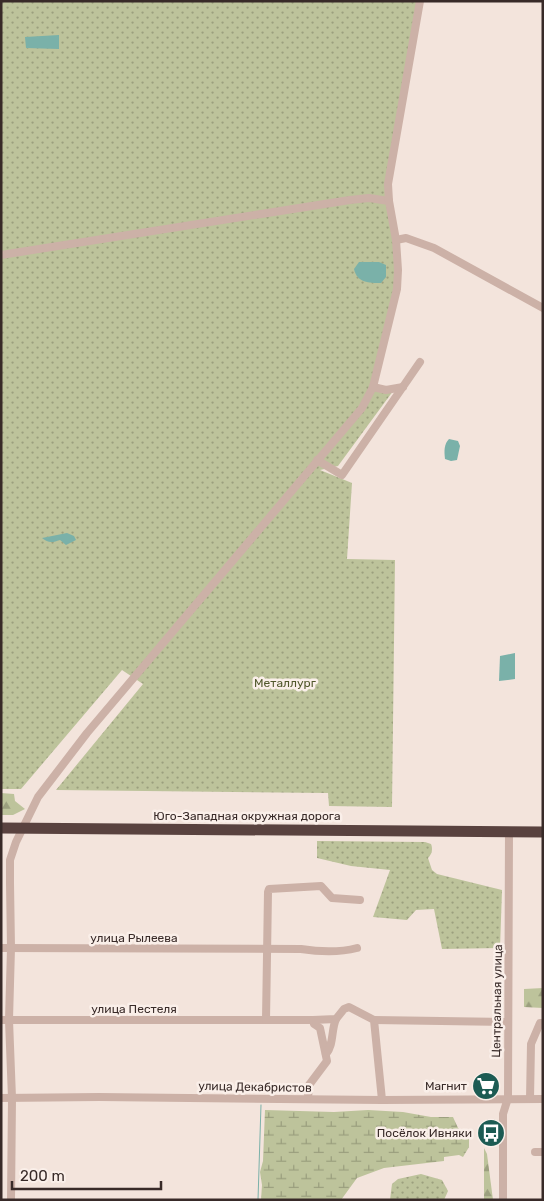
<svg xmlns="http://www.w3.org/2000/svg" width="544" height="1201" font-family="Rubik,sans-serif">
  <defs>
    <pattern id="grass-dots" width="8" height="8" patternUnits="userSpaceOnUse" patternTransform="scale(1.25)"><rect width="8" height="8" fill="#bdc39b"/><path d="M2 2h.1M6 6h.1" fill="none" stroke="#9b9f7e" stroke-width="1.8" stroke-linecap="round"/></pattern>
    <pattern id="forest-firs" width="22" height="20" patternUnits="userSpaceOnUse" patternTransform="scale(1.25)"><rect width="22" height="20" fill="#bdc39b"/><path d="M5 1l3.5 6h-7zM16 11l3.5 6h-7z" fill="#9b9f7e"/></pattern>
    <pattern id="wetland-marsh" width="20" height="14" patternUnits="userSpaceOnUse" patternTransform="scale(1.25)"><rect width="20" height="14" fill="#bdc39b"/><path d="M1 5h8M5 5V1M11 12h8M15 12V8" fill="none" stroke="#9b9f7e"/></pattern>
  </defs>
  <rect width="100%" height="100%" fill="#f3e4dc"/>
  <g fill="url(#grass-dots)">
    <path d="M1,1H420L389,171L398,270L374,387H396L338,466L320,470L352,483L347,559L395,560L392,807L329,806L328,793L56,790L143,684L122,670L21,789H1Z"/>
    <path d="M317,841L425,842L431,844C433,849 432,854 428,858L432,870L437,874L502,890L500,948L442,949L434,909L416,910L407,920L373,917L390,870L351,866L317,858Z"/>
    <path d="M421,1174L442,1180L448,1191L444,1200H390L392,1184L398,1179Z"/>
  </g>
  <g fill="url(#forest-firs)">
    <path d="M1,793L14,794L15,801L25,809L13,815H1Z"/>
    <path d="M543,988V1008L524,1007V989Z"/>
    <path d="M484,1148L487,1154L493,1200H484Z"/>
  </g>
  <path fill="url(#wetland-marsh)" d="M265,1110L334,1112L368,1110L403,1112L431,1117H453L458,1128L469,1137V1147L463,1157L459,1155L444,1157V1161L384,1168L357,1178L341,1200H261L262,1185L260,1172L263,1161Z"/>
  <g fill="#7ab1a9">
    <path d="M59,35V49L26,48L25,37Z"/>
    <path d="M359,262H379L386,265V277L381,283C369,283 357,283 354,269Z"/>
    <path d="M449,439L458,441L460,446L457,460L451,461L445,459C444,451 444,444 449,439Z"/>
    <path d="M67,533L74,536L76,540L66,545L60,540C52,543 48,543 42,538Z"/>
    <path d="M515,653V679L499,681L500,656Z"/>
  </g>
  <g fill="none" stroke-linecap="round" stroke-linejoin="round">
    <path stroke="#7ab1a9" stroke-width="1" d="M258,1200L261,1105"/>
    <g stroke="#ccb1a7" stroke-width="8">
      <path d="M396,240L406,238L434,248L543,308"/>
      <path d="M1,255L350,200L369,198L389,201"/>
      <path d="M373,387L386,390L403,387"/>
      <path d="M317,460L342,475L420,362"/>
      <path d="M1,948L301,949C320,952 338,953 357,948"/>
      <path d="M1,1020H313L314,1024L320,1028L327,1061L309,1085L308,1099"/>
      <path d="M266,1020L268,892L269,889L321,886L332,898L360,900"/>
      <path d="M313,1020L336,1019L344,1009L349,1007L374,1020L382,1100"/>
      <path d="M374,1020L508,1022"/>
      <path d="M326,1054C334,1045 331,1030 336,1019"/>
      <path d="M1,1098L99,1097L382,1100L543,1099"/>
      <path d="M530,1099L531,1044L540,1023H543"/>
      <path d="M535,1152H543"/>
      <path d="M11,1200L12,1098L9,1020L11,948L10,883V860L16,842L38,797L87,733L362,408L373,387L397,289L398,270L396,240L389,201L388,184L420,1"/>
      <path d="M503,1200V1114L508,1098L509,831"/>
    </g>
    <path stroke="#59423f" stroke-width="11" d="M1,828L543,832"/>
  </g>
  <defs>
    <g id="supermarket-disc" transform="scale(1.4375)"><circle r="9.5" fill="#1c5b53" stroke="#faefe9"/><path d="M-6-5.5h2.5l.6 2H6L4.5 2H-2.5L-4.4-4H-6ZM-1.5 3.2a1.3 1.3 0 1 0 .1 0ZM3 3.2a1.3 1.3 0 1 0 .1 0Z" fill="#fff"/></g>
    <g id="bus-disc" transform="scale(1.4375)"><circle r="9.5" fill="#1c5b53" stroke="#faefe9"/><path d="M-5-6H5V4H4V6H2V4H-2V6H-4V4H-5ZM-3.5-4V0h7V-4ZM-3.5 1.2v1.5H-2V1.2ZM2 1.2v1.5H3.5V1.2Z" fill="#fff"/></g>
  </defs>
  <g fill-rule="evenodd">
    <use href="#supermarket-disc" x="486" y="1086"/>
    <use href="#bus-disc" x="491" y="1133"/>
  </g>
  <g text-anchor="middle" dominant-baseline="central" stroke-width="5" stroke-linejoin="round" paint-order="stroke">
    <g font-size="12" fill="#50572b" stroke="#faefe9">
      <text x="285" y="683">Металлург</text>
    </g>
    <g font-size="12" fill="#382a28" stroke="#faefe9">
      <text x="247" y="816">Юго-Западная окружная дорога</text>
      <text x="134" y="938">улица Рылеева</text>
      <text transform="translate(497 1001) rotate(-89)">Центральная улица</text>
      <text x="134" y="1009">улица Пестеля</text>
      <text transform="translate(255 1087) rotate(1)">улица Декабристов</text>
    </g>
    <g font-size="12" fill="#382a28" stroke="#faefe9" text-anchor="end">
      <text x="467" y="1086">Магнит</text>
      <text x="472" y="1133">Посёлок Ивняки</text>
    </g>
  </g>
  <rect width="544" height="1201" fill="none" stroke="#382a28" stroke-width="5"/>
  <path d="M12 1181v8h149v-8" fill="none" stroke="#382a28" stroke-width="2.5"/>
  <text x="20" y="1181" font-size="15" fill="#382a28" stroke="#faefe9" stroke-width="4" paint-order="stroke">200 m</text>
</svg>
